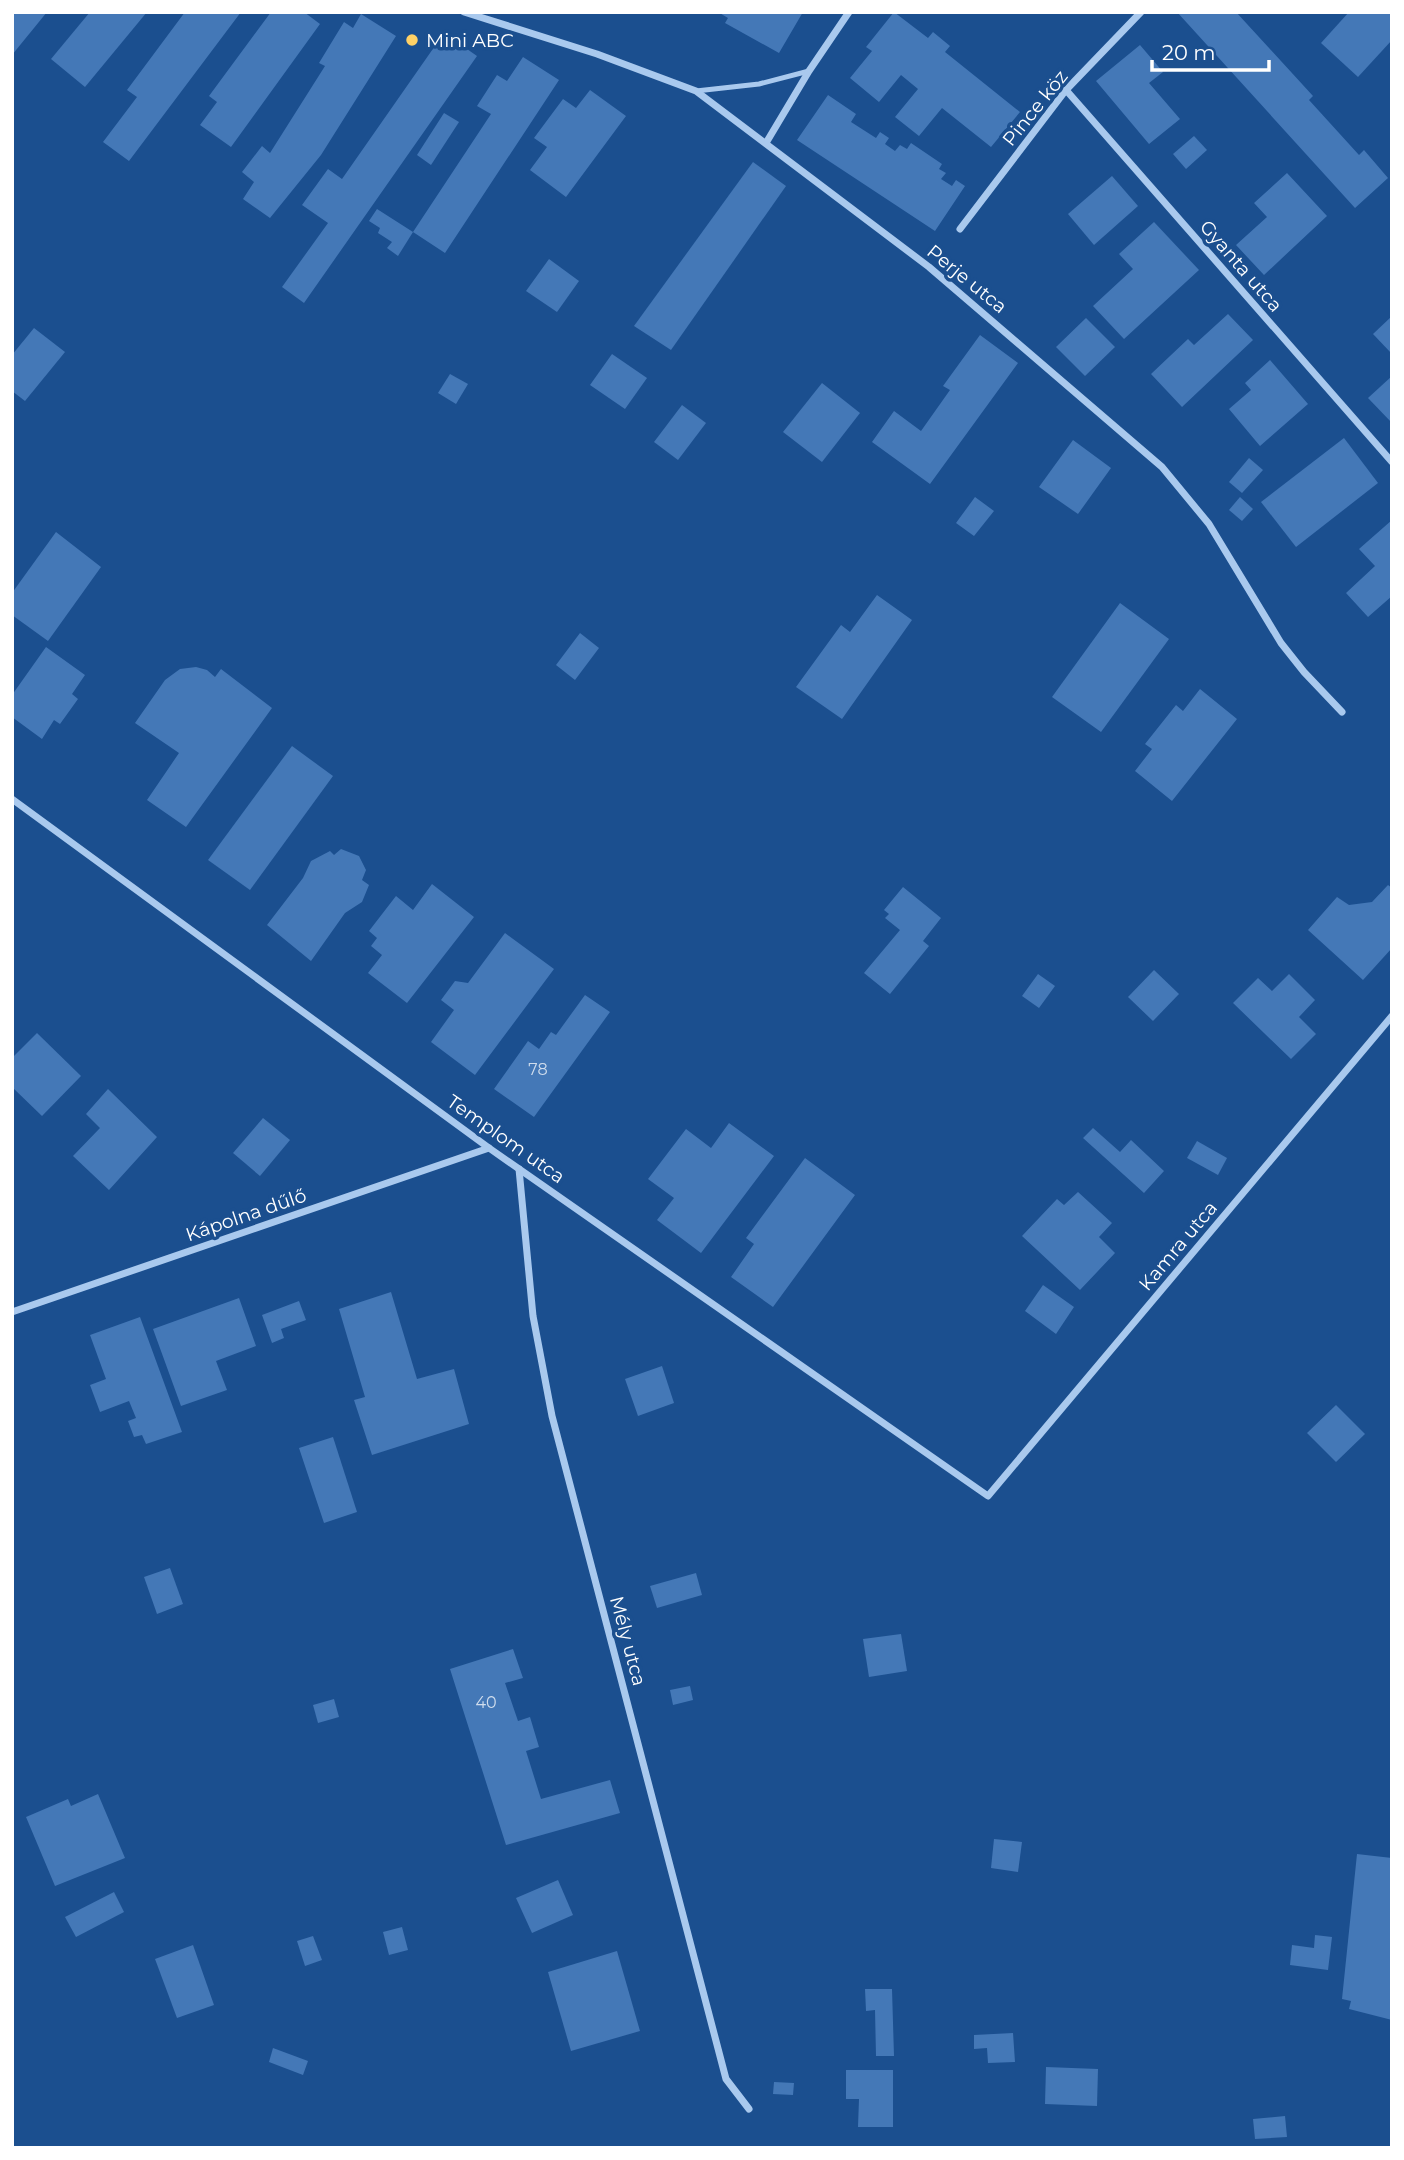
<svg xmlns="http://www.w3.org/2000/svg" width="1404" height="2160" font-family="Montserrat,sans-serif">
  <rect width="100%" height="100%" fill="#1b4f8f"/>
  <g fill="#4478b7">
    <path d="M12,12H47L12,55Z"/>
    <path d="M90,12H147L85,87L51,59Z"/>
    <path d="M185,12H241L129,161L103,142L137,97L127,90Z"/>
    <path d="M271,12H304L320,24L231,147L200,125L217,102L209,96Z"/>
    <path d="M718,12H803L779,53L725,23L728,18Z"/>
    <path d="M894,12L928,38L933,32L950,46L945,52L1020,112L991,147L942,108L919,136L895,117L918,89L901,75L879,102L850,78L872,51L866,47Z"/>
    <path d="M1177,12H1236L1313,96L1309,100L1359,155L1364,150L1388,178L1355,208Z"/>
    <path d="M1349,12H1392V40L1358,77L1321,43Z"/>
    <path d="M361,14L396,36L321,155L270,218L243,199L254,182L242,172L262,146L270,153L325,66L319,63L344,22L353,28Z"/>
    <path d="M444,33L477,56L304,303L282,287L328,223L302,205L328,169L342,179Z"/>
    <path d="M1140,45L1163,72L1149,83L1180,119L1149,144L1096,81Z"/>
    <path d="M523,57L559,80L445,253L413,232L491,114L477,106L497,75L507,81Z"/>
    <path d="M590,90L626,116L566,197L530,170L547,147L534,138L563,99L576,108Z"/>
    <path d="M828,95L856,114L851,122L876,138L880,132L889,138L885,144L895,151L900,145L907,149L911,143L942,164L939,169L946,173L941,179L952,186L956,180L965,186L935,231L797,140Z"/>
    <path d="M444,113L459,122L431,165L417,155Z"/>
    <path d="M1194,136L1207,150L1186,169L1173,154Z"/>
    <path d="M753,162L786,186L671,350L634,326Z"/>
    <path d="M1287,173L1327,216L1264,275L1236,245L1267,217L1254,203Z"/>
    <path d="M1112,176L1138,206L1094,245L1068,214Z"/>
    <path d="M377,209L413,232L398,256L387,248L392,242L378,233L380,228L369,221Z"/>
    <path d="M1154,222L1199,270L1124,339L1093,306L1133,269L1119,254Z"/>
    <path d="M549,259L579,281L557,312L526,291Z"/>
    <path d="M1228,314L1253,340L1182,407L1151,374L1188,339L1194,345Z"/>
    <path d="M1392,316V354L1373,334Z"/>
    <path d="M1086,318L1115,347L1085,376L1056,347Z"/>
    <path d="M34,328L65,352L25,401L12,391V355Z"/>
    <path d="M980,335L1018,363L930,484L872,442L894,411L921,431L950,390L943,386Z"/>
    <path d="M612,354L647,378L625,409L590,385Z"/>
    <path d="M1270,360L1308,404L1260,446L1229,409L1251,390L1245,383Z"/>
    <path d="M450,374L468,384L456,404L438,393Z"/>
    <path d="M1392,376V423L1368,398Z"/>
    <path d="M822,383L860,413L822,462L783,432Z"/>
    <path d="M682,405L706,423L678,460L654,442Z"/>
    <path d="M1344,438L1378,483L1296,547L1261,502Z"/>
    <path d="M1073,440L1111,468L1078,514L1039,487Z"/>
    <path d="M1249,458L1263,470L1242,493L1229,482Z"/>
    <path d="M975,497L994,511L974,536L956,523Z"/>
    <path d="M1240,497L1253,509L1242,521L1229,510Z"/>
    <path d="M1392,520V596L1368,617L1346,593L1375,566L1359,549Z"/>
    <path d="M56,532L101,567L48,641L12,615V593Z"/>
    <path d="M877,595L912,620L842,719L796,687L841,625L850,632Z"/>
    <path d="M1120,603L1169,639L1101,732L1052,697Z"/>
    <path d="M580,633L599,648L575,680L556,665Z"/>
    <path d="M46,647L85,675L72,694L78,699L60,724L54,720L42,739L12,717V695Z"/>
    <path d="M196,667L207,670L215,677L221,669L272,708L186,827L147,800L179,753L135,723L165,680L180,669Z"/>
    <path d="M1200,689L1237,719L1172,801L1135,771L1152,749L1145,744L1176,705L1183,711Z"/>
    <path d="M292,746L333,776L250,890L208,860Z"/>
    <path d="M341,849L359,856L366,870L362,880L369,885L362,902L345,913L311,961L267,925L303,878L311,861L330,851L334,855Z"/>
    <path d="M432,884L474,917L407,1003L368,973L382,955L371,946L377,938L369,931L396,896L413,910Z"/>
    <path d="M1388,885L1392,888V948L1363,980L1308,930L1337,897L1349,905L1372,902Z"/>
    <path d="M903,887L941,918L923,941L929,946L890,994L864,973L900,930L885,918L889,914L884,910Z"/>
    <path d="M505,933L554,969L475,1075L431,1042L454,1010L441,1000L455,981L468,983Z"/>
    <path d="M1154,970L1179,994L1153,1021L1128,997Z"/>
    <path d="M1038,974L1055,986L1039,1008L1022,996Z"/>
    <path d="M1289,974L1315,1000L1299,1017L1316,1034L1291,1059L1233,1003L1258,978L1272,991Z"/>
    <path d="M585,995L610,1012L534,1117L494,1089L528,1041L539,1049L551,1032L556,1035Z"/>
    <path d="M37,1033L81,1076L42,1116L12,1087V1058Z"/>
    <path d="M108,1089L157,1137L109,1190L73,1156L100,1128L86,1114Z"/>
    <path d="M263,1118L290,1140L260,1176L233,1153Z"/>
    <path d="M729,1123L774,1156L701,1253L657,1220L674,1198L648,1179L686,1129L711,1148Z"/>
    <path d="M1093,1128L1120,1152L1131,1140L1164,1171L1144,1193L1083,1138Z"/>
    <path d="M1197,1141L1227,1158L1218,1175L1187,1158Z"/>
    <path d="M805,1158L855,1195L773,1307L731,1277L754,1244L746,1238Z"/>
    <path d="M1078,1192L1112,1223L1099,1237L1115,1253L1080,1290L1022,1236L1057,1199L1064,1205Z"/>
    <path d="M1043,1285L1074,1307L1056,1334L1025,1311Z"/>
    <path d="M391,1292L417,1379L454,1369L469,1424L372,1455L354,1400L365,1397L339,1309Z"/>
    <path d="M239,1298L256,1346L216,1361L227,1390L181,1406L153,1329Z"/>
    <path d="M299,1301L306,1320L281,1329L284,1338L272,1343L262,1315Z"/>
    <path d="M140,1317L182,1432L146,1444L142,1435L134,1437L128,1421L136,1418L129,1401L100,1412L90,1385L106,1379L90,1335Z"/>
    <path d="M662,1366L674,1403L638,1416L625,1379Z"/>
    <path d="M1336,1405L1365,1434L1336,1462L1307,1433Z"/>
    <path d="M333,1437L357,1512L324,1523L299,1448Z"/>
    <path d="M170,1568L183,1604L157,1614L144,1577Z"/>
    <path d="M696,1573L702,1595L657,1608L650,1586Z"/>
    <path d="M901,1634L907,1671L869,1677L863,1639Z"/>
    <path d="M513,1649L523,1678L505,1683L518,1721L530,1717L539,1747L526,1751L541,1799L610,1780L620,1813L506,1845L450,1669Z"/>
    <path d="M690,1686L693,1700L673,1705L670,1690Z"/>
    <path d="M334,1699L339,1717L318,1723L313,1705Z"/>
    <path d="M98,1794L125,1858L55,1886L26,1817L68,1799L71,1806Z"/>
    <path d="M994,1839L1022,1842L1018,1872L991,1868Z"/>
    <path d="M1357,1854L1392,1858V2020L1349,2009L1351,2001L1342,1999Z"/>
    <path d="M558,1880L573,1915L532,1933L516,1898Z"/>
    <path d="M114,1892L124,1912L76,1937L65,1917Z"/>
    <path d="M402,1927L408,1950L389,1955L383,1932Z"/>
    <path d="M1315,1935L1332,1937L1328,1970L1290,1965L1292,1945L1314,1948Z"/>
    <path d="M313,1936L322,1960L305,1966L297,1941Z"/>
    <path d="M193,1945L214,2005L177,2018L155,1959Z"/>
    <path d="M617,1951L640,2031L571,2051L548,1972Z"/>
    <path d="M865,1989H892L894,2056H876L875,2010L866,2011Z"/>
    <path d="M1013,2033L1015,2062L988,2063L987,2048L974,2049V2035Z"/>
    <path d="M273,2048L308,2061L303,2075L269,2062Z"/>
    <path d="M1046,2067L1098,2069L1097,2106L1045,2104Z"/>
    <path d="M846,2070H893V2127H858L859,2099H846Z"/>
    <path d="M774,2082L794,2083L793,2095L773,2094Z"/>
    <path d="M1285,2116L1287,2137L1255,2139L1253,2119Z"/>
  </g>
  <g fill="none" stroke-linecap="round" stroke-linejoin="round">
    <path stroke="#a9c9ee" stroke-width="5" d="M696,91L759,84L809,71"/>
    <g stroke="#a9c9ee" stroke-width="7">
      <path d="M464,12L597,54L696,91L929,267L1162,467L1209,524L1281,643L1304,672L1342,712"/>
      <path d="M1066,90L1392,462"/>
      <path d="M766,143L809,71L849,12"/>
      <path d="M960,229L1066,90L1141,12"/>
      <path d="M12,799L489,1148L988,1496L1392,1016"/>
      <path d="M519,1169L533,1316L552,1416L726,2079L749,2109"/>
      <path d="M12,1312L489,1148"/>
    </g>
  </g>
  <circle fill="#ffd166" stroke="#1b4f8f" stroke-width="2.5" cx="412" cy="40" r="7"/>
  <g text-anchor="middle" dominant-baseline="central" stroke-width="7" stroke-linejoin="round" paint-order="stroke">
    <g font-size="16" fill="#d0dded">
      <text x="538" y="1069">78</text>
      <text x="486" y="1702">40</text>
    </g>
    <g font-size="19" fill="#fff" stroke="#1b4f8f" text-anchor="start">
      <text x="426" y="40">Mini ABC</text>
    </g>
    <g font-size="19" fill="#fff" stroke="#1b4f8f">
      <text transform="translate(1035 108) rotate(-51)">Pince köz</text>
      <text transform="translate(1241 266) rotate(49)">Gyanta utca</text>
      <text transform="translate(967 279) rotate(39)">Perje utca</text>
      <text transform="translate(506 1139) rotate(35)">Templom utca</text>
      <text transform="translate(246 1215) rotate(-19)">Kápolna dűlő</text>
      <text transform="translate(1178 1246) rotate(-50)">Kamra utca</text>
      <text transform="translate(628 1641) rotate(75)">Mély utca</text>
    </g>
  </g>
  <rect width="1404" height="2160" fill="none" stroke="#ffffff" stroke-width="28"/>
  <path d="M1152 60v10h117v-10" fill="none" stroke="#ffffff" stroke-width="3.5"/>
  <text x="1162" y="60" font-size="21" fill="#ffffff" stroke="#1b4f8f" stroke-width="5" paint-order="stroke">20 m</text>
</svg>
